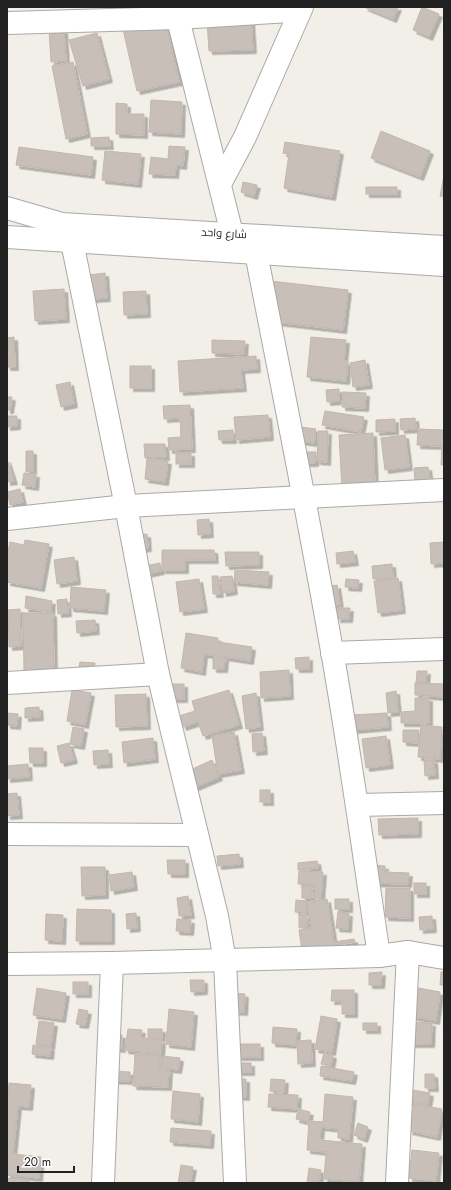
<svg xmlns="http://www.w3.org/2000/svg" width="451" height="1190" font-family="Jost,Cairo,sans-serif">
  <defs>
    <filter id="shadow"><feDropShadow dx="3.5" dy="3.5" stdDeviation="0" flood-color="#0004"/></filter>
  </defs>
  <rect width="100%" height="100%" fill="#f2efe9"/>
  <g fill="#c7bfb8" stroke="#c4b6ab" filter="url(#shadow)">
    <path d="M364,7H398L393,19Z"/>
    <path d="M422,7L439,14L429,37L413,30Z"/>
    <path d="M164,15L179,82L137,91L122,25Z"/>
    <path d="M251,19L253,50L209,51L207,21Z"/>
    <path d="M49,30H64L66,61L51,62Z"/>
    <path d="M97,33L109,79L83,86L69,40Z"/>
    <path d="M73,62L87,134L66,139L52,66Z"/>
    <path d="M151,100L182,102L181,134L149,132Z"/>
    <path d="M116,103L127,104V114H144V135L116,134Z"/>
    <path d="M381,131L430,151L420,177L371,158Z"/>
    <path d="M109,137L110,146H91V138Z"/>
    <path d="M285,142L340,151L332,197L284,188L289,154L283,153Z"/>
    <path d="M169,146L185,147L183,166L176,165L175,175L149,174L151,157L168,159Z"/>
    <path d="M19,147L93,157L91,175L16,165Z"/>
    <path d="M105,151L141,154L138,184L102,180Z"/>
    <path d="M444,176V197L440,196Z"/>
    <path d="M243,182L257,185L254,196L241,192Z"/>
    <rect x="366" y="187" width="31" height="7"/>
    <path d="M105,273L107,298L82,300L81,276Z"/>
    <path d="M271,281L348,290L343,330L267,321Z"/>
    <path d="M64,289L66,319L35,321L33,291Z"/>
    <path d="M146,291L147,314L124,315L123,292Z"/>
    <path d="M14,337L15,367H7V338Z"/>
    <path d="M311,337L346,340L344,361H348L346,381L307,377Z"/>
    <path d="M212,340L245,341L244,354L212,353Z"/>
    <path d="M256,356L257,369L241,370L243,388L180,392L178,361Z"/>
    <path d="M365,360L369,385L353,387L350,363Z"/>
    <rect x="130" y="366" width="21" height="22"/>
    <path d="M70,382L74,404L61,407L56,385Z"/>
    <path d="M339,389V401L327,402L326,390Z"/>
    <path d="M343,392L366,393L365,408L342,407Z"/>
    <path d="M7,397H12L10,410H7Z"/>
    <path d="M190,405L192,449L169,450L168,438L181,437L180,418L164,419L163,406Z"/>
    <path d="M325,411L364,417L361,432L322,425Z"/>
    <path d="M268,415L270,437L236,440L234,417Z"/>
    <path d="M7,416H17V426L7,427Z"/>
    <path d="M415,418L416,429L401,430L400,419Z"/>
    <path d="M395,419V431L376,432V420Z"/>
    <path d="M293,426L316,429L314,443L291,440Z"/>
    <path d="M418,429L444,430V465H441L442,446L417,445Z"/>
    <path d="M233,430V440H219L218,431Z"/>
    <path d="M318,431H328L327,462L317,461Z"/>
    <path d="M373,433L375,487L342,489L339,435Z"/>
    <path d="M405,435L409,467L385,470L381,438Z"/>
    <path d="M144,444H165L166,457L145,458Z"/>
    <path d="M26,451H33V471L26,472Z"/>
    <path d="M303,452H316L315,463H303Z"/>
    <rect x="176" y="453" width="15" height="11"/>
    <path d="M147,458L168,461L165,482L145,479Z"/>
    <path d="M7,459L14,481L7,482Z"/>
    <path d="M428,467L430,480L415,482L414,468Z"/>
    <path d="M24,473L36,474L35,487L22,485Z"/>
    <path d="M20,489L23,502L10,505L7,492Z"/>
    <path d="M209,519L210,534L198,535L197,520Z"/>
    <path d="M147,534L148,548L137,549L136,535Z"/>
    <path d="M25,540L49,544L41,588L7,582V557L10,542L24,545Z"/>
    <path d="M444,542V563L431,564L430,543Z"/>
    <path d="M162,550H214L215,560H185V570H162Z"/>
    <path d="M353,551L355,562L337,564L336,553Z"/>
    <path d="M225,552H259V565L226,566Z"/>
    <path d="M74,557L77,581L57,584L54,560Z"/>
    <path d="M160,563L161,571L141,575L140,567Z"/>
    <path d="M392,564L393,578L373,579L372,566Z"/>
    <path d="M235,570L269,572L268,585L234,582Z"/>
    <path d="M212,576H218L220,594H213Z"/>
    <path d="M232,576L234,591L223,593L220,577Z"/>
    <path d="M398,578L402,610L378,613L374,581Z"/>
    <path d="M199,579L204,609L180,612L176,582Z"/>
    <path d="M346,579L359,580L358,588L345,587Z"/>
    <path d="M337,585L340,605L322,608L319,588Z"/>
    <path d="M71,587L106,590L104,611L70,608Z"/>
    <path d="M26,596L52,601L51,612L25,608Z"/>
    <path d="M67,599L68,613L58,614L57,600Z"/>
    <path d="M338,608H350L349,619H337Z"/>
    <path d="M20,609L21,646L9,647L8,610Z"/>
    <path d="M23,613H53L54,671H24Z"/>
    <path d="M95,620L96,631L77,633L76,621Z"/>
    <path d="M186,633L218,638V642L252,647L250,661L204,654L202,672L181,668Z"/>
    <path d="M309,657V669H296L295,658Z"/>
    <path d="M213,658H225L224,669H213Z"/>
    <path d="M80,662L95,663L94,673L78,671Z"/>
    <path d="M289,670L290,696L261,698L260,672Z"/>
    <path d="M417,671H427L426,683H416Z"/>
    <path d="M415,683L444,684V697L415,695Z"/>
    <rect x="172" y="684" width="12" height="15"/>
    <path d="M72,690L91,693L85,725L67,721Z"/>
    <path d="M229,690L239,725L203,736L198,722L183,727L179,716L195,711L192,701Z"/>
    <path d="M396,691L398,712L388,713L386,693Z"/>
    <path d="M256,693L260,727L246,729L242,696Z"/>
    <path d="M146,694L147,726L116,727L115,695Z"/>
    <path d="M415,698H429V723H401V712L415,711Z"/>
    <path d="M39,707L40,717L25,718V708Z"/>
    <path d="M7,713L18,714L17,726L7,725Z"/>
    <path d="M387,713L388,727L353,730L351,715Z"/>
    <path d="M421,725L442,727L440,759L418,757Z"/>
    <path d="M73,727L84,729L81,746L70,744Z"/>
    <path d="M403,730H419L418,743L403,742Z"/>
    <path d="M234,732L241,770L218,774L212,736Z"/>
    <path d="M262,733L264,751L253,752L252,734Z"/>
    <path d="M386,736L390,765L366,768L362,739Z"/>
    <path d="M153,738L155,759L124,763L122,742Z"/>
    <path d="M69,743L74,760L61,763L57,746Z"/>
    <path d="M29,748H43V763H30Z"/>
    <path d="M108,750L109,764L94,765L93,751Z"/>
    <path d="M212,760L219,777L193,788L186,772Z"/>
    <path d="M424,760H434L435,775L425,776Z"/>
    <path d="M28,764L29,777L7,779V766Z"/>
    <rect x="260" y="790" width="10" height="12"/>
    <path d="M17,793L19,815L7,816V794Z"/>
    <path d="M418,818V834L379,835L378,819Z"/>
    <path d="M239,854L240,864L218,866L217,856Z"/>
    <path d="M167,860H185V874H168Z"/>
    <path d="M317,861L318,868L298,870V863Z"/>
    <path d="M370,865L385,866V872L409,873L408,884L369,883Z"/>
    <path d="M81,867H105V895L82,896Z"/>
    <path d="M299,871L323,872L321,898H314L315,885L298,884Z"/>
    <path d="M132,872L134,887L111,891L109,875Z"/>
    <rect x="414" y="883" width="12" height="11"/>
    <rect x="302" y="886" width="10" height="12"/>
    <path d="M386,888H410V918L385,917Z"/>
    <path d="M188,896L191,915L179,916L177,898Z"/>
    <path d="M327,899L334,942L354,939L355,942L302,951L299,930L311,928L307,902Z"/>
    <rect x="335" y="899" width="14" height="10"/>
    <path d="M296,900L307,901L306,913L295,912Z"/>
    <path d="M77,909L111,910V941H76Z"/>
    <path d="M338,912L349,913L348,929L336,928Z"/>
    <path d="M136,913L137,928L127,929L126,914Z"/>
    <path d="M46,914L63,915L62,941L45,940Z"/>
    <path d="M299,915H307V927L299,928Z"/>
    <path d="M432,916L433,929L420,930L419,917Z"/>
    <path d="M177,919L191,920L190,932L176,931Z"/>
    <path d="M382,972L381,985H369V973Z"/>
    <path d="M441,972H444V985H440Z"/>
    <path d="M190,980H204V991L191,992Z"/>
    <rect x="73" y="982" width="15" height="12"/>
    <path d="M413,987L440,992L436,1021L409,1016Z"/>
    <path d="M37,988L66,993L62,1019L33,1015Z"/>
    <path d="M332,990H354V1014H342V1001H331Z"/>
    <path d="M231,993L245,994L244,1012L230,1011Z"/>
    <path d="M79,1009L88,1011L85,1025L76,1024Z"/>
    <path d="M169,1009L194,1012L191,1047L166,1044Z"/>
    <path d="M321,1016L337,1019L332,1052L315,1049Z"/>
    <path d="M39,1021L54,1023L51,1046L36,1044Z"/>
    <path d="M407,1022L432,1023L431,1044H406Z"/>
    <rect x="363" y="1023" width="14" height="7"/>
    <path d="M273,1027L297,1029L296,1045L272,1043Z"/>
    <path d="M128,1029L142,1030L141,1038L162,1040L161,1054L125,1050Z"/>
    <rect x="148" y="1029" width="14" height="9"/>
    <path d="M110,1034L122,1035V1049L109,1048Z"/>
    <path d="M311,1040L312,1063L298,1064L297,1041Z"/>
    <rect x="238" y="1044" width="22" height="13"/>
    <path d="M33,1045L51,1047L50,1056L32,1054Z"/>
    <path d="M324,1053L333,1055L331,1066L321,1064Z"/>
    <path d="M135,1054L160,1055V1070H169L168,1087L133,1086Z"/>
    <path d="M163,1056L180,1058L178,1070L161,1068Z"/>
    <rect x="233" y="1063" width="18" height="9"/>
    <path d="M321,1066L354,1072L352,1081L320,1076Z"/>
    <path d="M105,1071L130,1072V1081L105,1080Z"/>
    <path d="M425,1074H434L435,1088H425Z"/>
    <path d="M235,1079H246V1097L234,1096Z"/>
    <path d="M271,1079L285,1080L284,1092L270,1091Z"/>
    <path d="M9,1083L31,1085L29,1107L18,1106L13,1154L41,1157L39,1178L7,1175V1106Z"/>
    <path d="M401,1088L430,1093L428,1105L400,1100Z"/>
    <path d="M173,1091L200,1094L198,1122L171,1119Z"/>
    <path d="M269,1094L298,1095L297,1109L268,1107Z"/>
    <path d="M325,1094L353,1097L349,1139L338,1138V1129L321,1127L320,1140L362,1144L359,1182L324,1179L326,1152L307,1150L309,1121L323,1122Z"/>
    <path d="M414,1104L442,1109L437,1137L409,1131Z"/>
    <path d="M298,1109L310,1112L308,1122L296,1119Z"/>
    <path d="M358,1123L368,1127L364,1139L354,1135Z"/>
    <path d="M171,1128L211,1131L210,1145L170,1142Z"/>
    <path d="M412,1150L439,1153L436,1181L409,1178Z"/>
    <path d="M181,1165L193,1167L190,1183H178Z"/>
    <path d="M309,1168L321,1170L319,1182L323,1183H307Z"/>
    <path d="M7,1178L29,1180V1183H7Z"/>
  </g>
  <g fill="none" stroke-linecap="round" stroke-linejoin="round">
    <g stroke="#a9a9a9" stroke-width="24">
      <g id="minor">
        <path d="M175,7L232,234L256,253C282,386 309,518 332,651C350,753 364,855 379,956"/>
        <path d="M7,23L178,18L290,11"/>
        <path d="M220,184L245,137L302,7"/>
        <path d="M7,208L62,224L444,247"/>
        <path d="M7,237L444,265"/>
        <path d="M72,242L126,506L158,674L217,916L225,961L235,1183"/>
        <path d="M7,519L126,506L444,490"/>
        <path d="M332,653L444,649"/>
        <path d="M7,683L158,674"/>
        <path d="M358,805L444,803"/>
        <path d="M7,834L197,835"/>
        <path d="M7,964L112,963L379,956L408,952L444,958"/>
        <path d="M103,1183L112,963"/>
        <path d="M397,1183L408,952"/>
      </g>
    </g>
    <use href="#minor" stroke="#fff" stroke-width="22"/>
  </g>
  <g text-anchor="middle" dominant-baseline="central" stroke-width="3" stroke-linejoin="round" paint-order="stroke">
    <g font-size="11" fill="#222" stroke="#fff">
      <text transform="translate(224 233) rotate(3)">شارع واحد</text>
    </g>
  </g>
  <rect width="451" height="1190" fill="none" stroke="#222222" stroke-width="16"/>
  <path d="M18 1166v6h56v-6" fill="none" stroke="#222222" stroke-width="2"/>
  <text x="24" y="1166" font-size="12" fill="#222222" stroke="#ffffff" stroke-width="3" paint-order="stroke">20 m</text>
</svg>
